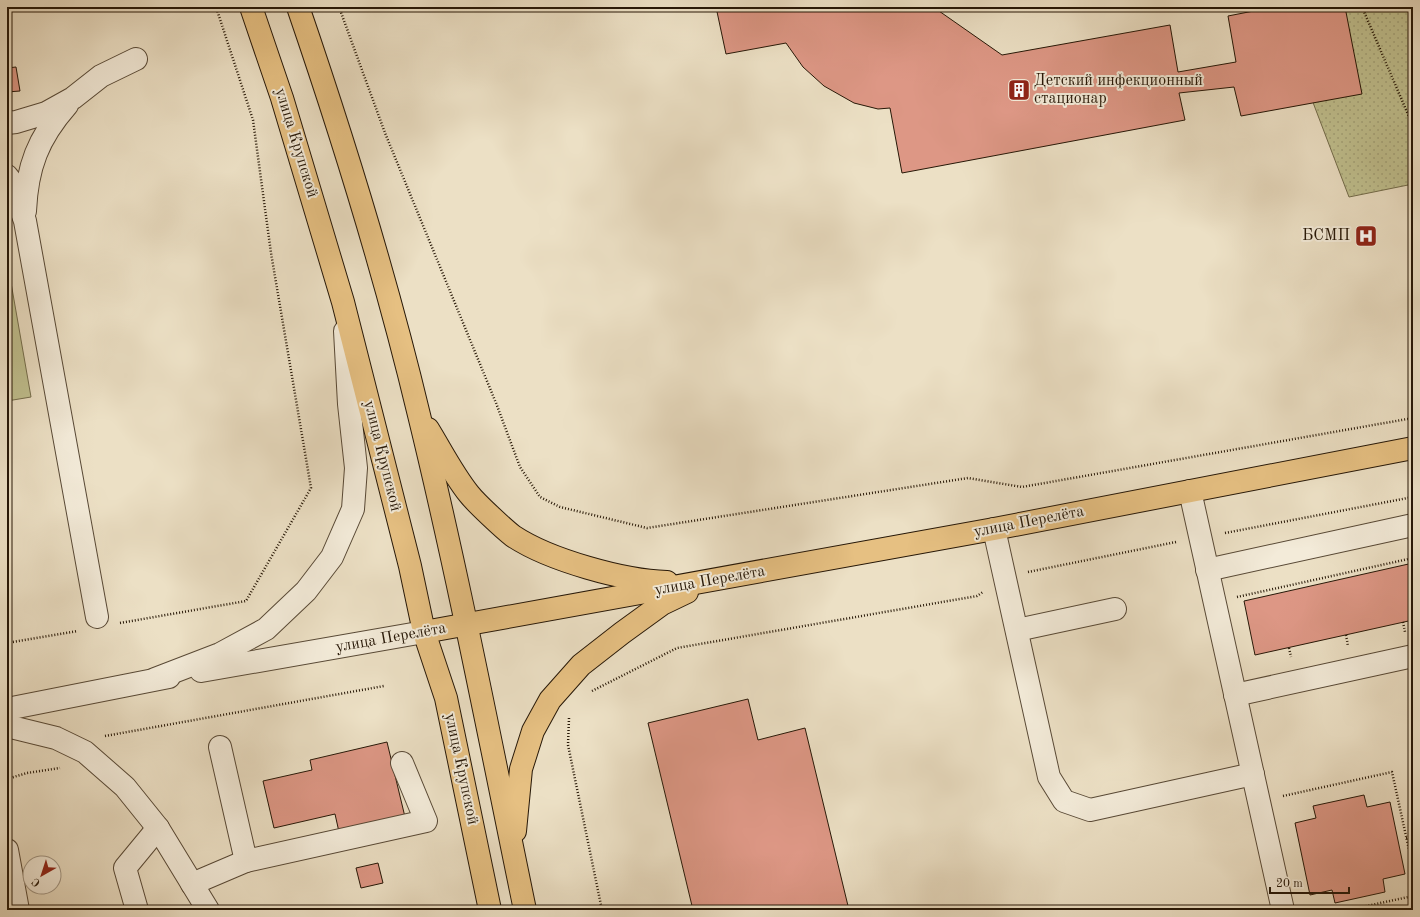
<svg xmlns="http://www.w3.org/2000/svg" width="1420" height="917" font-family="'Old Standard TT',serif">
  <defs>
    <pattern id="grass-dots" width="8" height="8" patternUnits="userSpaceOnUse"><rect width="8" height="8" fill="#c0c08f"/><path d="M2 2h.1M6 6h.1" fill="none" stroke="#a5a47a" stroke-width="1.8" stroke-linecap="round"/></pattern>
  </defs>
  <rect width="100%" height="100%" fill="#ece0c5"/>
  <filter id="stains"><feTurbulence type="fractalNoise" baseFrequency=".005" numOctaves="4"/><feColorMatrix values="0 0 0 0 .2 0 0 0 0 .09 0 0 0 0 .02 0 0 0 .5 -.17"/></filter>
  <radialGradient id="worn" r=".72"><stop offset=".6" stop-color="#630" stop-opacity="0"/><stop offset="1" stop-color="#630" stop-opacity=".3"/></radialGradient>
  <path fill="url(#grass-dots)" stroke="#736c4b" d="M1306,7H1413V184L1349,197L1301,71Z"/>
  <path fill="#c0c08f" stroke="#736c4b" d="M7,277H10L31,397L7,401Z"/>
  <g fill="#dd9785" stroke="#261707">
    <path d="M716,7H942L939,11L1002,55L1170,25L1178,72L1236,62L1228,16L1274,7H1345L1362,94L1241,116L1234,87L1179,93L1185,120L902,173L890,108L878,109L854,103L824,86L803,67L786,43L726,54Z"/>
    <path d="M16,67L20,91L7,92V68Z"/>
    <path d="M1413,563V620L1255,655L1244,601Z"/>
    <path d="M748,699L758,740L805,728L849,910H693L648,723Z"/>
    <path d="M387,742L405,817L339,832L335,814L274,828L263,781L312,770L310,760Z"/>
    <path d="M1364,795L1367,807L1390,802L1405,874L1383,879L1385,892L1335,903L1332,890L1310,895L1295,823L1316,818L1313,806Z"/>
    <path d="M378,863L383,883L361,888L356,868Z"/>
  </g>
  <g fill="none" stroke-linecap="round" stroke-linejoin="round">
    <g stroke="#584936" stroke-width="24">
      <g id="minor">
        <path d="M7,123L16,122L46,113L73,98L101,76L136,59"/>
        <path d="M7,176L11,181L25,221L97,617"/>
        <path d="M25,211C27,167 38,138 67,105"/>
        <path d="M1190,491L1283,910"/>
        <path d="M994,529L1049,777L1064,801L1090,810L1253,774"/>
        <path d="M1207,570L1413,525"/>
        <path d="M1017,630L1115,609"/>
        <path d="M201,671L424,632"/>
        <path d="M155,679L220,654L266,629L306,591L332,557L353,509L356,468L349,404L345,331"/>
        <path d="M1235,695L1413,656"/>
        <path d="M7,709L169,677"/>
        <path d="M7,726L56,738L85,752L125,787L158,828L208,910"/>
        <path d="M220,747L246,861L426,821L402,763"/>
        <path d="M7,850L18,910"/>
        <path d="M192,884L246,861"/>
        <path d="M137,910L125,868L158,828"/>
      </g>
    </g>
    <g stroke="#261707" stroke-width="24">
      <g id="major">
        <path d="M251,7L282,98L343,302L410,566L424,632L446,698L490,910"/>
        <path d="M298,7C344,141 386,277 419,415C459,579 491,745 525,910"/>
        <path d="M428,429C441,450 453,474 469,494C476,503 504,529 513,536C549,560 624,581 667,582"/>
        <path d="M424,632L994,529L1413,448"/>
        <path d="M515,831L521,769L533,731L550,700L581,665L622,633L662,604L687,592"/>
      </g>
    </g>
    <g stroke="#261707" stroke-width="2.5" stroke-dasharray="1 2" stroke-linecap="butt">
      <path d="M339,7L385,133L496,403L520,467L540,497L560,507L647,528L968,478L1022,487L1413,418"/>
      <path d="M1362,7L1410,119L1413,121"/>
      <path d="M1225,533L1413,497"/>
      <path d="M1028,572L1176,542"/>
      <path d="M1237,597L1413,558"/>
      <path d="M1403,622L1405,632"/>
      <path d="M120,623L246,601L311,488L271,253L253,120L216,7"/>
      <path d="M1346,635L1348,646"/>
      <path d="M7,643L78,631"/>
      <path d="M1289,648L1291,657"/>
      <path d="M592,691L677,648L977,596L983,592"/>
      <path d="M569,718L568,745L602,910"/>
      <path d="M105,736L384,686"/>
      <path d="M7,779L27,773L60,768"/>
      <path d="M1283,796L1392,772L1413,868"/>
      <path d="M1406,838L1413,837"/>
      <path d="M1348,910L1413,896"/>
    </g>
    <use href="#minor" stroke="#f3ebd9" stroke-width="22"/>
    <use href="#major" stroke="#e6c082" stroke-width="22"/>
  </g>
  <defs>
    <g id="building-square" transform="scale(1.15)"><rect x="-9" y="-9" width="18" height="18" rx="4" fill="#8f2418" stroke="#f3ebd9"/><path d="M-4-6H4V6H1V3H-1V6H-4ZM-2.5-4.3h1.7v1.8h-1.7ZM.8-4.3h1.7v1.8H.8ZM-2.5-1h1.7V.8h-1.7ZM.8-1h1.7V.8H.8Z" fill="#fff"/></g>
    <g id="hospital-square" transform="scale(1.15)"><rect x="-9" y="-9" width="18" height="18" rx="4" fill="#8f2418" stroke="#f3ebd9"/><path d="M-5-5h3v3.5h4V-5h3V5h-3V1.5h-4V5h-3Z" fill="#fff"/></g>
  </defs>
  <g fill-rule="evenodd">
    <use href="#building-square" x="1019" y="90"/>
    <use href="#hospital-square" x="1366" y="236"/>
  </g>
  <g text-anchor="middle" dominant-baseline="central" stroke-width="4" stroke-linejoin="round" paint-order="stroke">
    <g font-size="16" fill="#261707" stroke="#f3ebd9" text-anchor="start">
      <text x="1034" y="81">Детский инфекционный<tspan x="1034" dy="18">стационар</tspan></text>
      <text x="1350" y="236" text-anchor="end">БСМП</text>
    </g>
    <g font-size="16" fill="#261707" stroke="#f3ebd9">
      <text transform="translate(296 143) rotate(73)">улица Крупской</text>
      <text transform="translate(382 456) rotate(76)">улица Крупской</text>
      <text transform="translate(1029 522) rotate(-11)">улица Перелёта</text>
      <text transform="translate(710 581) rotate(-10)">улица Перелёта</text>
      <text transform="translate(391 638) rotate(-10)">улица Перелёта</text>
      <text transform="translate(461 769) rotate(78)">улица Крупской</text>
    </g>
  </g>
  <rect width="1420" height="917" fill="none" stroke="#ece0c5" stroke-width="24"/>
  <rect x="8" y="8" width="1404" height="901" fill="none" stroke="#261707" stroke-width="2"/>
  <rect x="12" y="12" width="1396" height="893" fill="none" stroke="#261707"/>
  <g transform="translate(42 875) rotate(219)"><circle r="19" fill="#f3ebd9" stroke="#a19685"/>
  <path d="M0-3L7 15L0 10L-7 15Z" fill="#8f2418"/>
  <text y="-6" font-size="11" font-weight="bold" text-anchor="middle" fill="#261707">С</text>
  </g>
  <path d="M1270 887v6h79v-6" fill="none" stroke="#261707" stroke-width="2"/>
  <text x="1276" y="887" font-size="12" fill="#261707" stroke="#f3ebd9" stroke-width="3" paint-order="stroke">20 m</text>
  <rect width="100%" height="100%" filter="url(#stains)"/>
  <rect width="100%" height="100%" fill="url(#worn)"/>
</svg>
